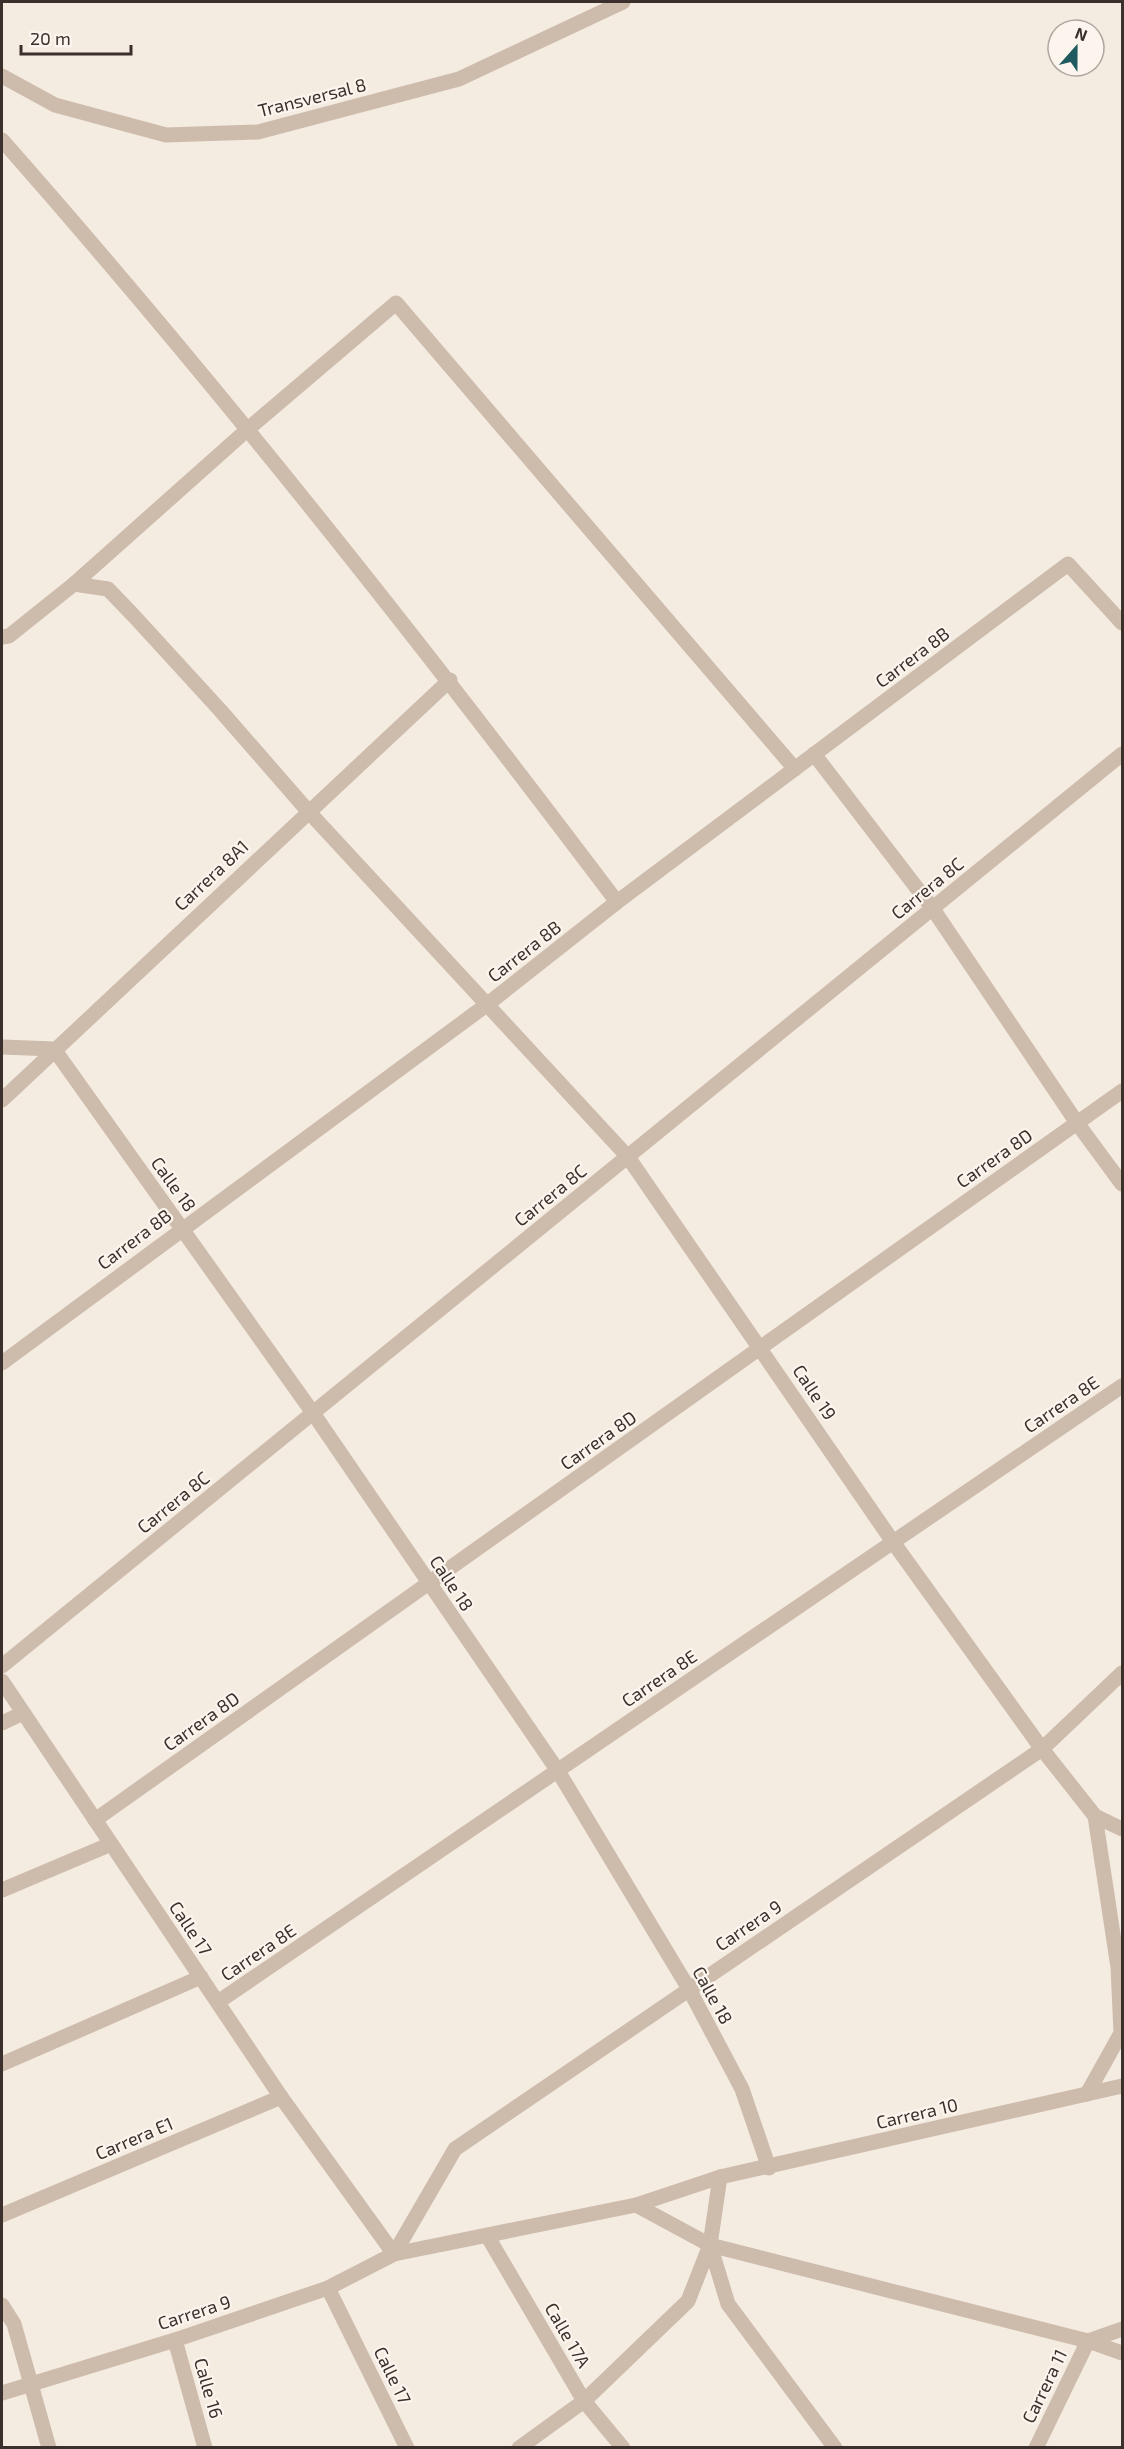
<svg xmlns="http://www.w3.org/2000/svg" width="1124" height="2449" font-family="'Exo 2',sans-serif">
  <rect width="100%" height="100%" fill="#f4ebe1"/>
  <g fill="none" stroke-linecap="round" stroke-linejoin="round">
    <g stroke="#cdbbac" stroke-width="15">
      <path d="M2,76L55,105L166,135L258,132L459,79L623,2"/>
      <path d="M2,140C218,385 420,641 617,902"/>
      <path d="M74,584L108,589L133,615L220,710L308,811L628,1157L893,1542L1042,1749L1095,1816L1122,1829"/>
      <path d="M2,637L9,636L74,584L248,429L396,303L795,769"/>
      <path d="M814,754L933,909L1077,1123L1122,1184"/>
      <path d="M2,1047L54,1049L313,1413L558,1771L689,1989L742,2089L769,2168"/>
      <path d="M2,1100L450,680"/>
      <path d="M2,1363L489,1003L617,902L1068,564L1122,623"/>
      <path d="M2,1666L1122,754"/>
      <path d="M2,1681L281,2097L394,2254L455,2149L1042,1749L1122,1673"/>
      <path d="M2,1723L23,1713"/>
      <path d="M95,1820L1122,1091"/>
      <path d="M2,1890L111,1844"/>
      <path d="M218,2002L1122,1386"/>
      <path d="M2,2064L201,1977"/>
      <path d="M1087,2094L1121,2033L1118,1967L1095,1816"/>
      <path d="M720,2177L710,2245L728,2304L835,2448"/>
      <path d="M636,2205L710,2245L1088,2341L1122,2353"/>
      <path d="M2,2215L281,2097"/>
      <path d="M488,2237L584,2401L623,2448"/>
      <path d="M328,2288L407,2448"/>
      <path d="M2,2305L14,2324L49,2448"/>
      <path d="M175,2340L205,2448"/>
      <path d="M1088,2341L1122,2329"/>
      <path d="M2,2393L175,2340L328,2288L394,2254L636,2205L720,2177L1122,2086"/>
      <path d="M519,2448L584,2401L688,2301L710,2245"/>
      <path d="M1036,2448L1088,2341"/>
    </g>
  </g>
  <g text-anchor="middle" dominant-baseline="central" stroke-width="4.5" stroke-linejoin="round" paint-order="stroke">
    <g font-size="18" fill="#3b302b" stroke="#fbf5ee">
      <text transform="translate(312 97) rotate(-14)">Transversal 8</text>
      <text transform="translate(912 657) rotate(-37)">Carrera 8B</text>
      <text transform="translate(211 875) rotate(-43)">Carrera 8A1</text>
      <text transform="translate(927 888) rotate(-39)">Carrera 8C</text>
      <text transform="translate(524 951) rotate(-38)">Carrera 8B</text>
      <text transform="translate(994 1158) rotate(-35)">Carrera 8D</text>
      <text transform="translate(174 1184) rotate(54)">Calle 18</text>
      <text transform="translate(550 1195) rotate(-39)">Carrera 8C</text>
      <text transform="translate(134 1239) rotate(-37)">Carrera 8B</text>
      <text transform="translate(815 1392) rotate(56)">Calle 19</text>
      <text transform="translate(1061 1404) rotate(-34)">Carrera 8E</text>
      <text transform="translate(598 1440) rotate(-35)">Carrera 8D</text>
      <text transform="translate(173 1502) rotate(-39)">Carrera 8C</text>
      <text transform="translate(452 1583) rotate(56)">Calle 18</text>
      <text transform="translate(659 1678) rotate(-34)">Carrera 8E</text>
      <text transform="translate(201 1721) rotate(-35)">Carrera 8D</text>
      <text transform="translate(748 1925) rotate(-34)">Carrera 9</text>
      <text transform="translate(191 1928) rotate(56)">Calle 17</text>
      <text transform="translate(258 1952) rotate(-34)">Carrera 8E</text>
      <text transform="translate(713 1995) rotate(61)">Calle 18</text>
      <text transform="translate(917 2113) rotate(-13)">Carrera 10</text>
      <text transform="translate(134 2138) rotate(-23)">Carrera E1</text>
      <text transform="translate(194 2312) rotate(-18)">Carrera 9</text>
      <text transform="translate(568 2335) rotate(60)">Calle 17A</text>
      <text transform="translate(393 2375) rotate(64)">Calle 17</text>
      <text transform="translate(1044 2386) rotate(-64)">Carrera 11</text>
      <text transform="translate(209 2388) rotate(74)">Calle 16</text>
    </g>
  </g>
  <rect width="1124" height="2449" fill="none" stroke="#3b302b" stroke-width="6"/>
  <g transform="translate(1076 48) rotate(21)"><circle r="28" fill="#fbf5ee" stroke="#aea6a0" stroke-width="1.5"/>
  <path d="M0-4.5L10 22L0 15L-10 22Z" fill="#1f5a5e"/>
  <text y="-9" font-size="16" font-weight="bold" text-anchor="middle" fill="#3b302b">N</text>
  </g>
  <path d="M21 45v9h110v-9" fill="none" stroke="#3b302b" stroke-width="3"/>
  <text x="30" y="45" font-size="18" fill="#3b302b" stroke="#fbf5ee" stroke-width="4.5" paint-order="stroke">20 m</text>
</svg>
